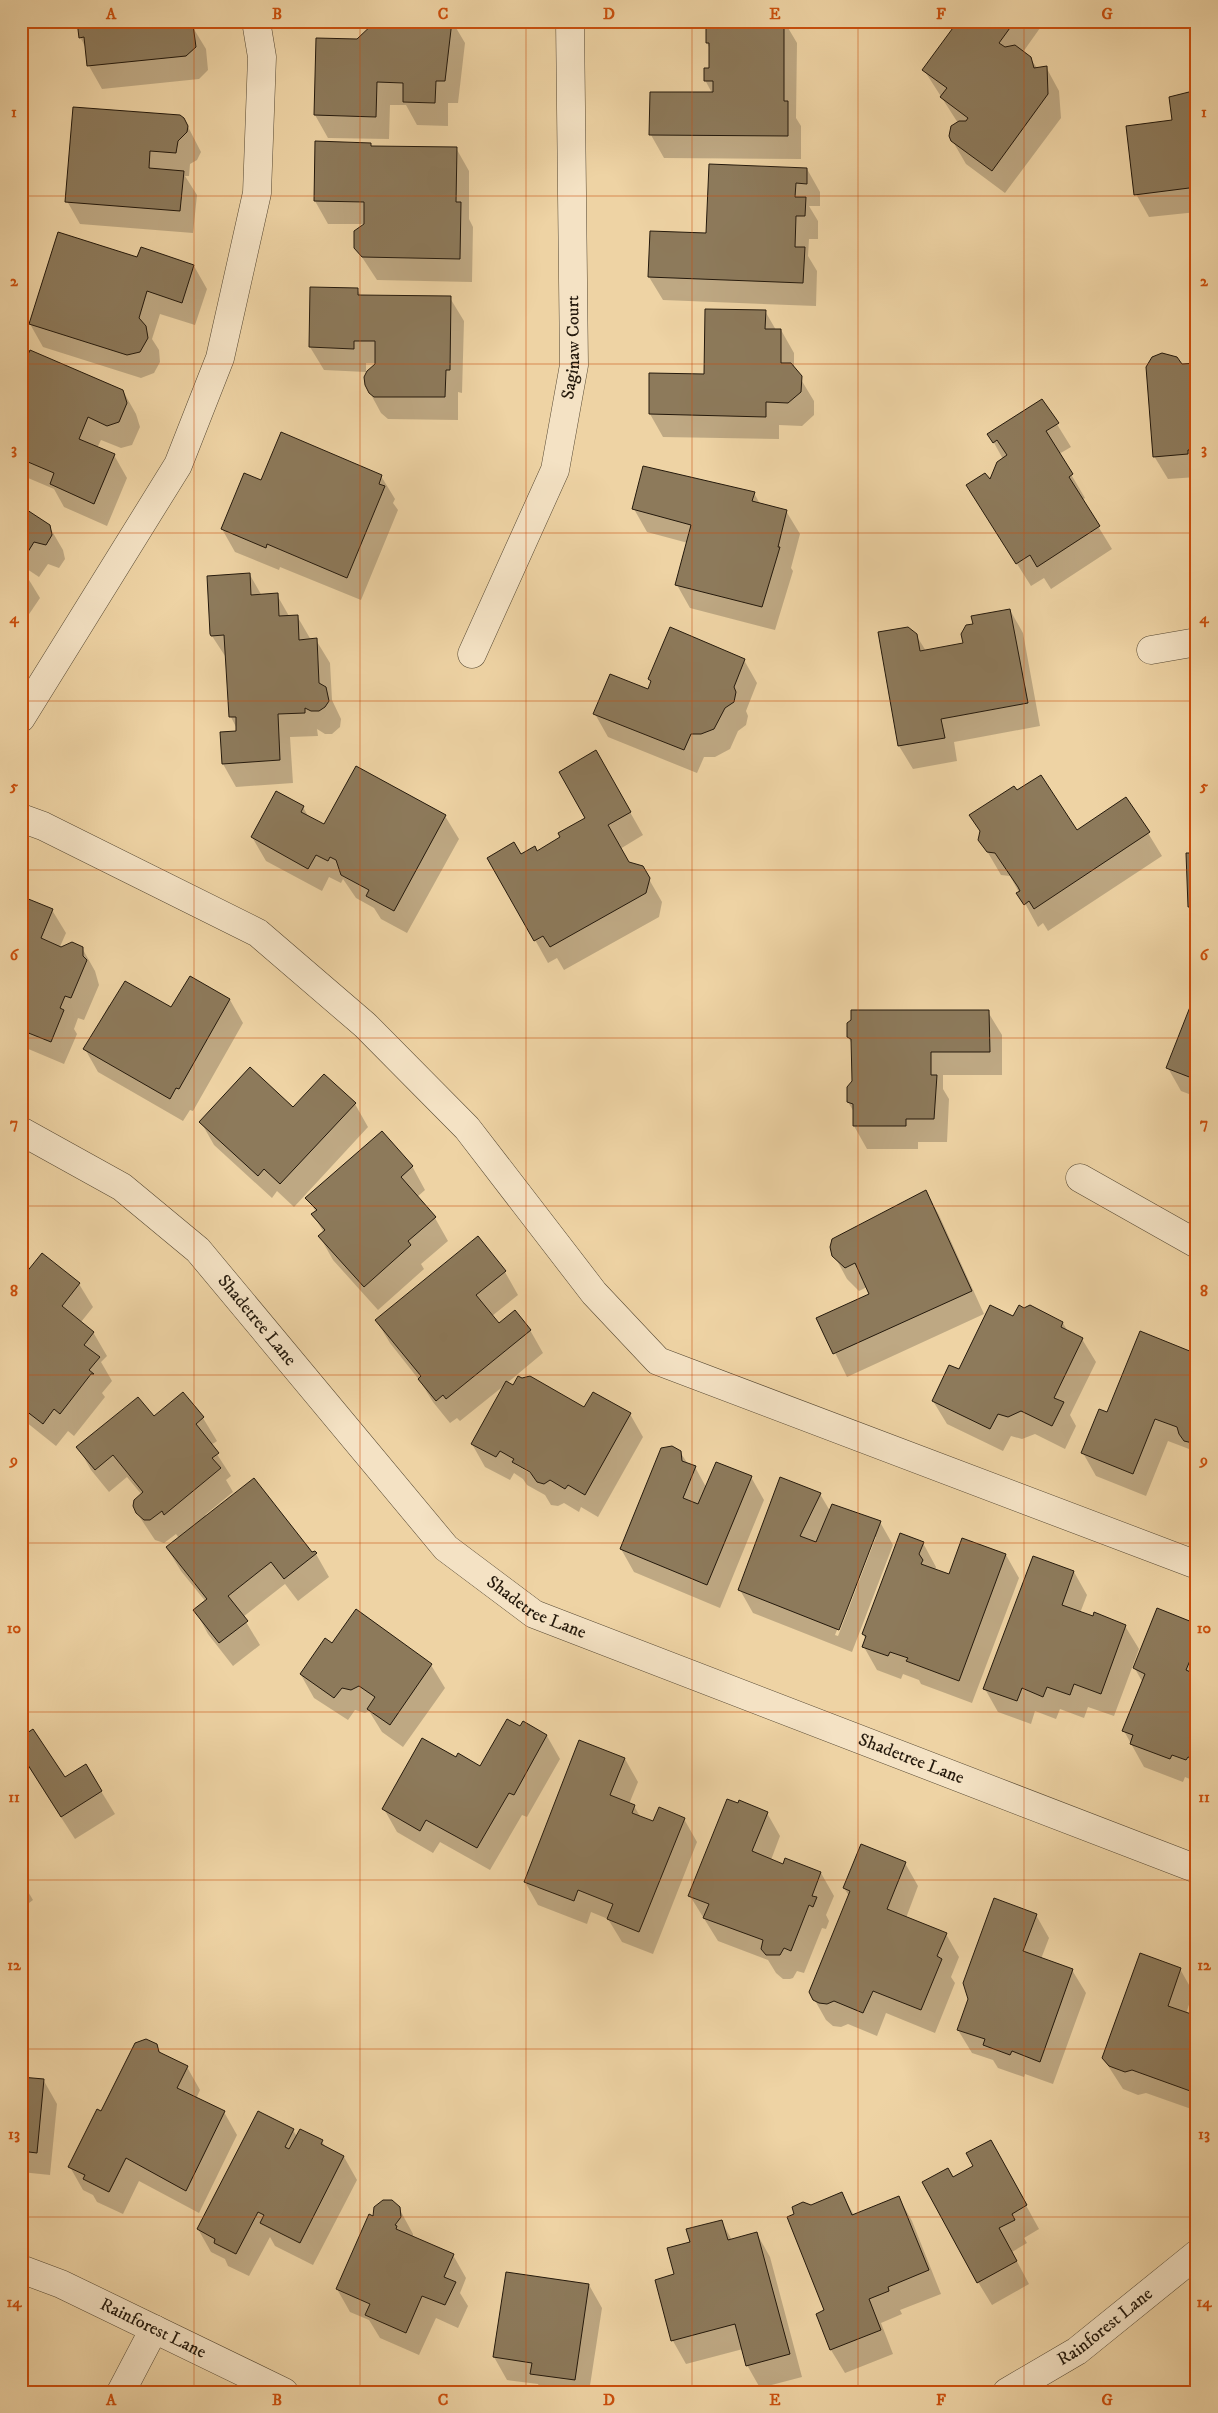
<svg xmlns="http://www.w3.org/2000/svg" width="1218" height="2413" font-family="'IM FELL DW Pica',serif">
  <rect width="100%" height="100%" fill="#eed3a4"/>
  <filter id="stains"><feTurbulence type="fractalNoise" baseFrequency=".004" numOctaves="4"/><feColorMatrix values="0 0 0 0 .2 0 0 0 0 .09 0 0 0 0 .02 0 0 0 .5 -.17"/></filter>
  <radialGradient id="worn" r=".72"><stop offset=".6" stop-color="#630" stop-opacity="0"/><stop offset="1" stop-color="#630" stop-opacity=".3"/></radialGradient>
  <g fill="#0003" fill-rule="evenodd">
    <path d="M378,21H452L465,43L458,103H448V126L417,125L406,105H390L389,139L328,138L315,115L358,40Z"/>
    <path d="M707,21H784L797,43L796,118L801,126V159L664,158L651,135L712,93L705,80L710,69V49L707,43Z"/>
    <path d="M960,21H1045L1023,52L1030,58L1037,68L1046,67L1059,91L1061,118L1005,193L966,164L952,140L958,123L924,70Z"/>
    <path d="M192,26L206,49L208,70L199,79L102,89L89,66L87,50L80,37Z"/>
    <path d="M1197,92V212L1149,217L1136,194L1173,121Z"/>
    <path d="M185,121L201,152L197,160L190,164L189,176H185L197,195L193,233L80,224L67,201Z"/>
    <path d="M370,144L372,147L456,148L469,171V219L473,227L472,282L377,280L356,248L366,224H328L315,201Z"/>
    <path d="M807,169L820,192V206H809L818,221V239H809L808,256L817,271L816,306L663,300L649,277L707,235Z"/>
    <path d="M194,266L207,289L195,325L160,314L152,339L159,350L160,362L154,373L141,378L43,347L30,324Z"/>
    <path d="M311,289H357L361,296L450,298L464,321L462,393L458,392V420L388,419L381,413L368,389L375,363H366V372L324,370L310,347Z"/>
    <path d="M765,311L776,330H781L794,353V368L814,401V415L802,426L779,425V439L663,437L650,414V374L705,375Z"/>
    <path d="M1197,364V477L1168,479L1154,456L1182,365Z"/>
    <path d="M21,374L123,391L136,414L140,427L132,445L121,448L101,440L97,448L114,455L127,478L107,526L64,507L54,489L21,475Z"/>
    <path d="M1042,400L1071,447L1059,454L1085,498L1082,500L1112,549L1051,589L1044,578L1031,586L967,485L990,482L1003,459L989,434Z"/>
    <path d="M381,476L395,499L393,503L398,510L361,600L280,567L279,570L235,552L222,529L262,482Z"/>
    <path d="M754,493L760,504L786,511L800,534L791,568L793,571L775,630L690,608L677,585L688,543L647,532L634,509Z"/>
    <path d="M21,507L49,526L63,550L65,559L59,568L48,564L39,577L21,565Z"/>
    <path d="M21,572L26,575L40,598L21,626Z"/>
    <path d="M250,575L262,596L277,595L289,616H297L311,640H316L330,663L332,700L341,719L340,727L332,734H325L317,729L318,736L290,737L293,783L236,787L223,764L237,729L231,717L227,659L212,636Z"/>
    <path d="M1010,610L1023,633L1040,726L954,742L957,761L913,769L899,746L879,633L916,635L926,651L964,644Z"/>
    <path d="M744,660L757,683L746,711L748,716L746,725L738,731L730,749L715,757H704L697,773L608,737L595,714L648,690L652,683L649,679Z"/>
    <path d="M596,752L643,835L620,849L628,863L642,867L662,902L659,917L564,970L557,958L548,963L489,858L537,852L562,838L586,819Z"/>
    <path d="M1016,792L1076,832L1148,833L1162,856L1048,931L1043,923L1038,927L1010,876L1001,875L980,839Z"/>
    <path d="M303,807L309,818L324,826L445,816L459,839L407,933L381,919L374,908L356,898L343,879L341,883L329,877L322,891L266,861L252,837Z"/>
    <path d="M1197,832V919L1189,906L1191,855Z"/>
    <path d="M21,897L52,910L66,933L59,949L82,948L95,971L99,985L84,1020L78,1018L74,1029L77,1034L64,1064L26,1048L25,1051L21,1049Z"/>
    <path d="M190,977L230,1000L243,1023L193,1111L190,1110L183,1121L98,1072L85,1049L109,1005L172,1009Z"/>
    <path d="M1197,1011V1097L1181,1091L1168,1068Z"/>
    <path d="M988,1012L1002,1035V1075H943V1089L949,1099L947,1142H918V1149H867L854,1126V1112L848,1102L853,1082L852,1044L848,1037Z"/>
    <path d="M355,1104L368,1127L294,1207L277,1191L272,1198L214,1145L201,1122L293,1109Z"/>
    <path d="M412,1166L425,1190L417,1197L435,1218L448,1241L421,1264L424,1269L378,1310L333,1260L320,1237L324,1233L313,1214L316,1212L307,1198Z"/>
    <path d="M926,1192L939,1215L984,1314L847,1377L818,1318L870,1295L867,1287L859,1291L847,1279L834,1255Z"/>
    <path d="M42,1255L79,1284L93,1307L81,1322L93,1332L107,1356L101,1362L112,1381L102,1393L105,1397L74,1436L68,1431L56,1446L21,1418V1281Z"/>
    <path d="M505,1272L518,1295L492,1316L498,1324L530,1330L543,1353L507,1383L585,1409L630,1414L643,1437L598,1517L581,1507L579,1512L564,1503L558,1506L551,1505L545,1495L527,1485L523,1479L514,1473L510,1480L485,1467L472,1444L506,1384L460,1421L457,1418L450,1423L433,1402L420,1381L390,1343L376,1320ZM512,1461L536,1474L535,1476L516,1465Z"/>
    <path d="M1014,1318L1063,1323L1068,1332L1082,1339L1096,1362L1070,1415L1076,1426L1065,1449L1035,1434L1022,1439L1011,1436L1003,1451L947,1424L933,1401L959,1371Z"/>
    <path d="M1197,1356V1461L1189,1449L1168,1441L1146,1496L1096,1476L1083,1453L1108,1413Z"/>
    <path d="M183,1394L203,1418L217,1441L211,1445L231,1476L226,1480L233,1492L205,1515L316,1554L329,1577L298,1601L285,1584L243,1617L260,1645L233,1666L208,1634L195,1610L206,1602L181,1571L167,1548L179,1538L176,1534L164,1543L155,1540L137,1513L142,1495L127,1477L109,1492L91,1470L78,1447L154,1418Z"/>
    <path d="M680,1452L688,1464L695,1467L706,1487L751,1477L764,1500L720,1608L634,1572L621,1549Z"/>
    <path d="M820,1494L830,1511L880,1522L893,1545L852,1652L753,1613L740,1590ZM873,1537H876L838,1636L835,1635Z"/>
    <path d="M923,1543L936,1567L935,1570L950,1576L1006,1555L1019,1578L972,1703L921,1684L919,1680L903,1674L901,1679L877,1670L864,1647L866,1640L863,1634Z"/>
    <path d="M1074,1572L1087,1595L1080,1613L1125,1626L1139,1649L1114,1716L1088,1707L1084,1718L1060,1709L1056,1719L1035,1711L1031,1724L998,1712L985,1689Z"/>
    <path d="M1197,1625V1782L1185,1777L1183,1782L1144,1767L1124,1731L1143,1683L1134,1667Z"/>
    <path d="M333,1644L431,1665L445,1688L403,1747L382,1732L369,1711L365,1713L355,1710L348,1720L314,1698L301,1675Z"/>
    <path d="M523,1723L547,1736L560,1759L527,1817L522,1815L490,1870L440,1842L433,1853L397,1832L384,1809L457,1759L480,1767Z"/>
    <path d="M625,1759L638,1782L629,1804L634,1806L641,1818L654,1823L684,1819L697,1842L653,1954L622,1942L608,1919L591,1912L587,1924L538,1905L525,1882Z"/>
    <path d="M28,1766L101,1791L115,1814L75,1839Z"/>
    <path d="M767,1813L780,1836L771,1860L784,1865L821,1873L834,1896L826,1915L829,1921L826,1929L822,1928L804,1973L797,1971L793,1978L790,1979H783L776,1973L768,1960L718,1941L690,1896Z"/>
    <path d="M905,1863L918,1886L906,1918L946,1934L959,1957L951,1977L955,1983L935,2033L886,2013L877,2036L848,2024L841,2027L833,2026L826,2020L813,1997L849,1896L844,1888Z"/>
    <path d="M21,1880L33,1900L21,1909Z"/>
    <path d="M1036,1915L1049,1938L1041,1959L1072,1970L1086,1993L1053,2084L1025,2074L1024,2077L998,2068L993,2060L972,2053L958,2030Z"/>
    <path d="M1180,1969L1193,1992L1186,2014L1197,2018V2111L1146,2093L1138,2095L1123,2089L1103,2058Z"/>
    <path d="M156,2045L161,2054L187,2067L200,2090L196,2099L224,2112L237,2135L199,2213L139,2181L123,2214L97,2202L93,2195L83,2190L70,2167L102,2113Z"/>
    <path d="M21,2078L44,2081L57,2104L50,2175L21,2172Z"/>
    <path d="M293,2130L297,2137L322,2141L326,2148L344,2157L357,2180L313,2265L275,2246L270,2237L249,2276L228,2266L225,2259L211,2252L198,2229Z"/>
    <path d="M1004,2165L1039,2229L1024,2238L1027,2243L1012,2252L1029,2284L992,2305L978,2282L953,2178Z"/>
    <path d="M842,2194L854,2215L899,2198L912,2221L941,2294L900,2310L902,2314L881,2323L893,2354L845,2373L831,2350L818,2314L825,2311L811,2206Z"/>
    <path d="M400,2210L413,2234V2237L453,2255L466,2278L460,2293L468,2306L458,2328L436,2318L419,2355L380,2338L369,2320L350,2312L337,2289L374,2217Z"/>
    <path d="M721,2221L732,2240L757,2234L770,2257L802,2377L760,2388L747,2365L743,2349L686,2364L673,2341L657,2281L675,2275L692,2243Z"/>
    <path d="M589,2285L602,2308L589,2392H542L538,2384L507,2380L494,2357Z"/>
  </g>
  <g fill="#8d7a5b" stroke="#24190c">
    <path d="M77,21H188L193,25L196,47L186,56L87,66L84,37L79,38Z"/>
    <path d="M376,21H452L445,81H436L435,103L403,102V83L377,82L376,117L314,115L316,38L357,39Z"/>
    <path d="M706,21H784V101H788V136L649,135L650,92H713V81H704V68H709V43H706Z"/>
    <path d="M958,21H1015L999,43L1005,47L1015,45L1031,57L1034,68L1047,66L1048,94L992,171L951,141L949,136L951,126L959,121H966L968,118L940,97L947,88L922,70Z"/>
    <path d="M1197,90V187L1134,195L1126,126L1172,120L1169,97Z"/>
    <path d="M73,107L180,115L184,118L188,126L187,132L178,141L176,153L150,151L149,168L184,171L180,211L65,202Z"/>
    <path d="M315,141L371,143V146L457,147L456,202H461L460,259L362,257L354,248V231L364,224V202L314,201Z"/>
    <path d="M709,164L807,168V184L796,183L795,197H806L805,216H796L795,247H805L803,283L648,277L650,231L706,233Z"/>
    <path d="M58,232L137,257L141,247L194,265L182,303L147,291L139,318L146,326L148,338L140,352L127,355L29,324Z"/>
    <path d="M310,287L358,288V295L451,296L450,370H446L445,397H374L369,393L365,385L364,377L367,371L375,364V341H354V349L309,347Z"/>
    <path d="M705,309L766,310L765,329H781V363H791L802,376L801,392L788,403L766,402V417L649,414V373L704,374Z"/>
    <path d="M30,350L123,390L127,403L119,422L107,426L88,417L79,439L115,454L94,504L50,484L54,473L21,459V371Z"/>
    <path d="M1162,353L1177,357L1182,364L1197,363V449L1188,450V454L1153,457L1146,367L1152,357Z"/>
    <path d="M1042,399L1059,423L1046,431L1073,474L1069,477L1100,526L1037,567L1030,555L1016,564L966,485L985,473L990,479L997,462L1007,455L997,440L993,443L987,434Z"/>
    <path d="M281,432L382,475L379,484L385,486L347,578L267,544L266,548L221,529L244,473L261,480Z"/>
    <path d="M643,466L755,492L752,501L787,510L778,547H780L762,607L675,585L691,525L632,509Z"/>
    <path d="M21,506L50,525L52,535L46,545L34,542L26,555L21,552Z"/>
    <path d="M21,570L27,574L21,583Z"/>
    <path d="M250,573L251,595L278,593L279,616L298,615L299,640L317,638L319,683L326,687L329,701L325,707L319,711H311L305,708V713L278,714L280,760L222,764L220,732L236,731V717H229L224,635L211,636L210,634L207,576Z"/>
    <path d="M1010,609L1028,703L941,719L945,738L898,746L878,632L908,627L917,634L920,651L963,643L961,634L966,625L973,624L971,616Z"/>
    <path d="M670,627L745,659L734,687L736,692L734,702L725,708L714,729L701,734H691L684,750L593,714L610,674L648,689L651,681L648,679Z"/>
    <path d="M596,750L631,812L608,825L629,862L643,866L650,878L646,893L550,947L543,936L534,941L487,858L514,842L521,854L535,846L537,851L560,837L558,833L585,818L559,772Z"/>
    <path d="M356,766L446,815L394,911L366,896L369,890L341,875L336,860L330,857L328,861L316,855L308,869L251,837L276,791L304,806L301,812L324,824Z"/>
    <path d="M1041,775L1077,830L1126,797L1150,832L1034,909L1029,901L1024,905L1016,893L1020,891L1018,887L995,853L987,852L978,840L980,831L969,815L1014,786L1017,790Z"/>
    <path d="M1190,831H1197V907H1188L1186,853H1190Z"/>
    <path d="M21,896L53,909L41,938L61,947L72,942L83,947V956L87,960L71,998L65,996L60,1008L64,1010L51,1042L21,1030Z"/>
    <path d="M190,976L230,999L179,1089L176,1088L170,1099L83,1049L125,981L171,1007Z"/>
    <path d="M1190,1007L1197,1010V1080L1166,1068Z"/>
    <path d="M851,1010H989L990,1052H931V1075H937L934,1119H906V1126H853V1104L847,1102V1087L852,1081L851,1039L847,1037V1023L851,1020Z"/>
    <path d="M250,1067L293,1107L324,1074L356,1103L280,1184L264,1169L258,1176L199,1122Z"/>
    <path d="M382,1131L413,1166L401,1177L436,1217L408,1241L411,1245L364,1287L318,1236L325,1230L311,1214L317,1210L305,1198Z"/>
    <path d="M926,1190L972,1291L833,1354L816,1318L869,1294L855,1263L845,1268L832,1256L830,1247L832,1239Z"/>
    <path d="M478,1236L506,1271L476,1295L499,1323L515,1310L531,1330L446,1399L443,1395L436,1401L418,1379L421,1376L375,1320Z"/>
    <path d="M42,1253L80,1283L62,1306L94,1332L84,1345L100,1357L89,1370L94,1374H91L60,1414L54,1409L43,1424L21,1407V1279Z"/>
    <path d="M990,1305L1013,1316L1019,1305L1024,1308L1030,1305L1063,1322L1061,1327L1083,1338L1054,1398L1064,1402L1052,1426L1021,1411L1008,1417L998,1414L990,1429L932,1401L949,1365L959,1369Z"/>
    <path d="M1140,1331L1197,1354V1444L1184,1441L1179,1434L1177,1427L1155,1419L1133,1474L1081,1453L1099,1409L1107,1412Z"/>
    <path d="M518,1376L522,1378L530,1376L584,1407L593,1392L631,1413L585,1495L568,1485L565,1489L550,1480L544,1484L537,1482L530,1472L512,1462L514,1459L500,1451L496,1457L471,1444L506,1381L513,1385Z"/>
    <path d="M183,1392L204,1417L196,1424L219,1453L212,1458L221,1468L164,1515L162,1511L150,1520H144L136,1513L133,1506L134,1500L143,1492L113,1455L95,1470L76,1447L138,1397L154,1416Z"/>
    <path d="M672,1446L681,1451L682,1461L696,1466L683,1498L698,1504L716,1462L752,1476L707,1585L620,1549L661,1448Z"/>
    <path d="M780,1477L821,1493L800,1536L816,1542L832,1504L881,1521L839,1630L738,1590Z"/>
    <path d="M254,1478L312,1552L315,1551L317,1553L284,1579L271,1562L228,1596L248,1621L219,1643L193,1610L207,1599L166,1547Z"/>
    <path d="M900,1533L924,1542L919,1554L923,1560L921,1564L949,1574L962,1538L1006,1554L959,1681L906,1661L908,1658L890,1652L888,1656L862,1647L866,1636L862,1634Z"/>
    <path d="M1033,1556L1074,1571L1062,1605L1093,1616L1094,1612L1126,1625L1101,1694L1074,1684L1070,1695L1047,1687L1043,1697L1022,1688L1017,1701L983,1689Z"/>
    <path d="M1157,1608L1197,1624V1644L1186,1670L1197,1675V1760L1188,1757L1186,1760L1172,1755L1170,1759L1130,1744L1133,1735L1122,1731L1145,1674L1133,1668Z"/>
    <path d="M356,1609L432,1664L390,1725L367,1709L375,1697L359,1686L351,1690L342,1688L334,1698L300,1674L325,1638L332,1643Z"/>
    <path d="M507,1719L520,1726L523,1721L547,1735L514,1795L509,1793L477,1848L426,1820L420,1831L382,1809L422,1738L456,1757L458,1753L480,1766Z"/>
    <path d="M33,1729L65,1777L86,1764L102,1791L61,1817L21,1754V1737Z"/>
    <path d="M579,1740L625,1758L610,1795L635,1805L632,1813L653,1821L659,1807L685,1818L639,1932L607,1919L613,1904L578,1890L574,1901L524,1882Z"/>
    <path d="M727,1799L738,1803L739,1800L768,1812L752,1851L783,1864L785,1858L821,1872L812,1896L817,1897L813,1907L809,1905L791,1951L784,1948L780,1955H766L761,1949L763,1940L703,1918L709,1904L688,1896Z"/>
    <path d="M861,1844L906,1862L887,1909L947,1933L937,1956L942,1959L921,2010L873,1991L863,2013L834,2001L827,2004L819,2003L813,2000L809,1992L850,1891L843,1888Z"/>
    <path d="M994,1898L1037,1914L1023,1951L1073,1969L1040,2062L1012,2051L1010,2055L983,2045L985,2039L957,2030L968,1999L963,1983Z"/>
    <path d="M1140,1953L1181,1968L1168,2006L1197,2016V2082L1193,2092L1132,2070L1125,2072L1109,2066L1102,2058Z"/>
    <path d="M146,2039L157,2044L159,2052L188,2066L177,2088L225,2111L186,2191L126,2158L109,2192L83,2179L85,2175L68,2167L97,2109L101,2111L135,2043Z"/>
    <path d="M21,2077L44,2079L37,2153L21,2151Z"/>
    <path d="M258,2111L294,2129L285,2147L289,2149L300,2129L323,2140L321,2144L344,2156L300,2243L260,2223L264,2215L258,2212L236,2254L214,2243L215,2239L197,2229Z"/>
    <path d="M991,2140L1027,2205L1012,2214L1015,2220L999,2228L1017,2261L977,2283L922,2182L948,2168L953,2177L973,2166L966,2153Z"/>
    <path d="M842,2192L852,2215L899,2196L929,2270L888,2287L889,2291L869,2299L881,2330L830,2350L816,2314L824,2310L787,2217L794,2214L792,2207L803,2202L811,2205Z"/>
    <path d="M383,2200H392L400,2207L401,2217L395,2225L397,2226L396,2229L454,2254L444,2277L456,2282L445,2305L422,2296L406,2333L365,2315L370,2304L336,2289L369,2214L373,2216L374,2207Z"/>
    <path d="M722,2220L728,2240L757,2232L790,2354L746,2366L735,2324L671,2341L655,2280L674,2274L667,2248L690,2242L686,2229Z"/>
    <path d="M506,2272L589,2284L575,2380L530,2374L532,2363L493,2357Z"/>
  </g>
  <g fill="none" stroke-linecap="round" stroke-linejoin="round">
    <g stroke="#564832" stroke-width="29">
      <g id="minor">
        <path d="M1151,650L1197,642"/>
        <path id="s1" d="M472,654L555,470L574,365L570,21"/>
        <path d="M21,718L178,465L220,358L257,193L262,57L256,21"/>
        <path d="M21,818L43,826L258,933L365,1025L467,1128L594,1293L658,1361L1197,1565"/>
        <path id="s2" d="M21,1131L122,1187L198,1250L446,1548L534,1614L1197,1869"/>
        <path d="M1080,1178L1197,1244"/>
        <path id="s3" d="M21,2269L61,2284L284,2392"/>
        <path d="M121,2392L154,2329"/>
        <path id="s4" d="M1007,2392L1077,2351L1197,2254"/>
      </g>
    </g>
    <use href="#minor" stroke="#f4e2c4" stroke-width="28"/>
  </g>
  <path fill="none" stroke="#cb4f0c" stroke-width="1" stroke-opacity="0.55" d="M194,21V2392M360,21V2392M526,21V2392M692,21V2392M858,21V2392M1024,21V2392M21,196H1197M21,364H1197M21,533H1197M21,701H1197M21,870H1197M21,1038H1197M21,1206H1197M21,1375H1197M21,1543H1197M21,1712H1197M21,1880H1197M21,2049H1197M21,2217H1197"/>
  <g text-anchor="middle" dominant-baseline="central" stroke-width="4" stroke-linejoin="round" paint-order="stroke">
    <g font-size="18" fill="#24190c" stroke="#f4e2c4">
      <text stroke="none"><textPath href="#s1" startOffset="326">Saginaw Court</textPath></text>
      <text stroke="none"><textPath href="#s2" startOffset="306">Shadetree Lane</textPath></text>
      <text stroke="none"><textPath href="#s2" startOffset="711">Shadetree Lane</textPath></text>
      <text stroke="none"><textPath href="#s2" startOffset="1116">Shadetree Lane</textPath></text>
      <text stroke="none"><textPath href="#s4" startOffset="118">Rainforest Lane</textPath></text>
      <text stroke="none"><textPath href="#s3" startOffset="145">Rainforest Lane</textPath></text>
    </g>
  </g>
  <rect width="1218" height="2413" fill="none" stroke="#eed3a4" stroke-width="55"/>
  <rect x="28" y="28" width="1162" height="2358" fill="none" stroke="#cb4f0c" stroke-width="2"/>
  <g font-size="16" text-anchor="middle" font-weight="bold" fill="#cb4f0c">
    <text x="111" y="19">A</text>
    <text x="277" y="19">B</text>
    <text x="443" y="19">C</text>
    <text x="609" y="19">D</text>
    <text x="775" y="19">E</text>
    <text x="941" y="19">F</text>
    <text x="1107" y="19">G</text>
    <text x="14" y="117">1</text>
    <text x="1204" y="117">1</text>
    <text x="14" y="286">2</text>
    <text x="1204" y="286">2</text>
    <text x="14" y="454">3</text>
    <text x="1204" y="454">3</text>
    <text x="14" y="623">4</text>
    <text x="1204" y="623">4</text>
    <text x="14" y="791">5</text>
    <text x="1204" y="791">5</text>
    <text x="14" y="960">6</text>
    <text x="1204" y="960">6</text>
    <text x="14" y="1128">7</text>
    <text x="1204" y="1128">7</text>
    <text x="14" y="1296">8</text>
    <text x="1204" y="1296">8</text>
    <text x="14" y="1465">9</text>
    <text x="1204" y="1465">9</text>
    <text x="14" y="1633">10</text>
    <text x="1204" y="1633">10</text>
    <text x="14" y="1802">11</text>
    <text x="1204" y="1802">11</text>
    <text x="14" y="1970">12</text>
    <text x="1204" y="1970">12</text>
    <text x="14" y="2139">13</text>
    <text x="1204" y="2139">13</text>
    <text x="14" y="2307">14</text>
    <text x="1204" y="2307">14</text>
    <text x="111" y="2405">A</text>
    <text x="277" y="2405">B</text>
    <text x="443" y="2405">C</text>
    <text x="609" y="2405">D</text>
    <text x="775" y="2405">E</text>
    <text x="941" y="2405">F</text>
    <text x="1107" y="2405">G</text>
  </g>
  <rect width="100%" height="100%" filter="url(#stains)"/>
  <rect width="100%" height="100%" fill="url(#worn)"/>
</svg>
